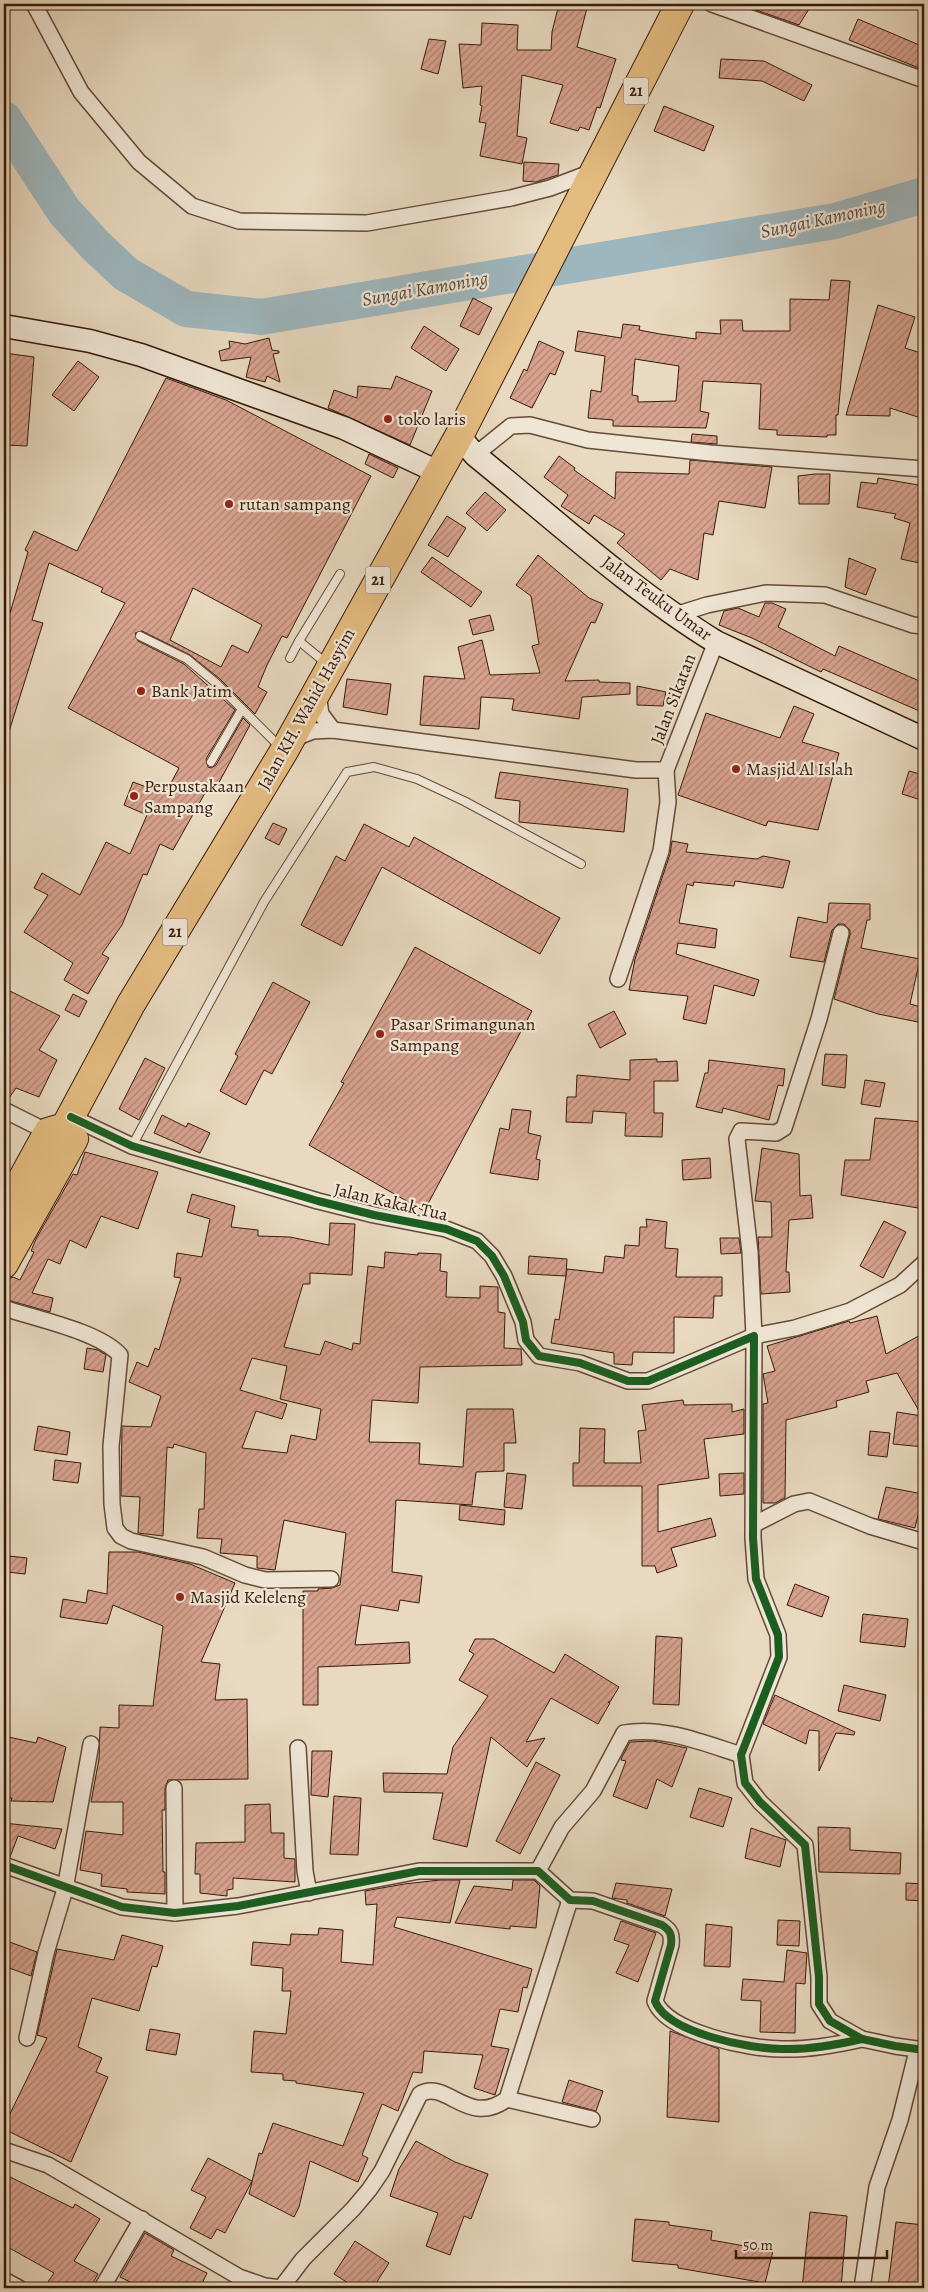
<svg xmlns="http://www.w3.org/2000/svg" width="928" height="2292" font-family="Alegreya,serif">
  <defs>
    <pattern id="building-hatch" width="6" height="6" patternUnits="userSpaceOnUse" patternTransform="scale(1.25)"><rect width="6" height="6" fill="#d8a28f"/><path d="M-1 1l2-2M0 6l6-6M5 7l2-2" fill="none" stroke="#b08373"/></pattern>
  </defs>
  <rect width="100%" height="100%" fill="#e8d9c0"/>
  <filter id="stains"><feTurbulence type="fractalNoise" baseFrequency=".004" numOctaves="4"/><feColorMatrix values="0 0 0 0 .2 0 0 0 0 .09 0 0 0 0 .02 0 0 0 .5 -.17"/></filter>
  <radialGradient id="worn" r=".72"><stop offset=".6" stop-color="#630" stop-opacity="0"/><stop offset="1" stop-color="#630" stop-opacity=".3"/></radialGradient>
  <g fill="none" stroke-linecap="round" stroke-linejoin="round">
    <path stroke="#9eb7be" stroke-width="36" d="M4,119L64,211L95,245L126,274L186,309L261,317L835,221L924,195"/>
  </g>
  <g fill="url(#building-hatch)" stroke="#371a08" fill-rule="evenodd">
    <path d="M559,4H588L577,47L616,59L600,108L597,107L589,130L580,127L578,131L550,123L563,85L522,75L517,136L527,138L522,164L480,156L486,123L479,122L482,106L480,105L482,86L463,88L459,44L481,45L482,23L518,25L517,50H551L552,32Z"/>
    <path d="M739,4H812L799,25Z"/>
    <path d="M858,19L924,47V70L849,40Z"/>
    <path d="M429,39L446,41L438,74L421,69Z"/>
    <path d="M721,59L764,61L812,85L804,101L762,81L719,78Z"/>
    <path d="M664,106L714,126L704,151L654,131Z"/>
    <path d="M524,162L559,164L558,175L536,182L523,181Z"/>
    <path d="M831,280L850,281L838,415H836V435H827V437L777,435V430L759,429L761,384L703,381L700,411L709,413L706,428L613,426V420L588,418L591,390L601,392L605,356L575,351L578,331L621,338L623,324L640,326L639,330L660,334L696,339V332L721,334L720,320H742L743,331H790V299L829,300ZM635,359L679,366L676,401L638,402V396L632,395Z"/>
    <path d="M473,298L492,308L479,335L460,326Z"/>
    <path d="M878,305L915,317L905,348L924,354V419L890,408V416L846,415Z"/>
    <path d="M424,326L459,349L446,371L411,348Z"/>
    <path d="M269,338L272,350L279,351V353L273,354L280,382L267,376L265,382L246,377L251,357L221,361L219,351L230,348L229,341L245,344Z"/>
    <path d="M539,341L564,352L555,375L550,373L532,408L510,398L524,369L527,371Z"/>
    <path d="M4,353L34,357L27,446L5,445Z"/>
    <path d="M78,361L99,377L74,411L52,395Z"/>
    <path d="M396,376L432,391L410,445L328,408L334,390L357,398L358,386L391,389Z"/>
    <path d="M166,378L226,400L371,476L287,638L282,636L267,665L258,687L267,692L255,714L220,679L190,655L142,631L135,633L138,641L184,664L235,710L206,759L208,767L211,768L216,765L243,718L250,725L216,788L210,784L173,850L160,844L147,875L143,874L122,925L102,954L109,958L88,994L64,980L73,963L24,932L48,895L34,888L42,873L80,895L106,842L130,854L147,815L124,805L133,782L165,794L179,768L68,708L125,603L101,592L103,588L49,563L32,620L43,623L7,738L4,737V611L10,613L28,552L25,550L34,531L77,551ZM193,588L262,625L248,653L232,645L221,667L170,640Z"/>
    <path d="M692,434L717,436V444L691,442Z"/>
    <path d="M369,454L398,468L393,478L365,464Z"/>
    <path d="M559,456L575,468L574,470L615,499L616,472L689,474L690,460L772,467L765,508L719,501L713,535L704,533L698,580L670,569L661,580L617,543L625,534L594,515L589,524L561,506L568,495L544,477Z"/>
    <path d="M815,474H830L829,504H799L798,476Z"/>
    <path d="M878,478L924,486V564L901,559L910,523L894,518L896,514L857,507L861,482L877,484Z"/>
    <path d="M485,492L506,510L487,531L466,513Z"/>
    <path d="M447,516L466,528L448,557L428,545Z"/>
    <path d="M538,555L589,598L603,604L595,623L591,622L565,681L599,680V682L630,683V694L582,697L579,719L512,710L514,699L481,697L479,729L420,725L424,676L465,679L458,647L482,640L490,675L540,673L532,646L539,644L531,596L516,585Z"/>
    <path d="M432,557L482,592L471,607L421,572Z"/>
    <path d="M849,558L876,569L866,595L845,587Z"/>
    <path d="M765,603H772L786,609L778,627L835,656L839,646L924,683V713L823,669L821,672L752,638L719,625L724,611L738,608L759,617Z"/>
    <path d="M490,615L494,630L473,635L469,620Z"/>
    <path d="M347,679L391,684L387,715L343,707Z"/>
    <path d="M637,686L666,692L663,706L637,705Z"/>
    <path d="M794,706L814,714L802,742L839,753L818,830L768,821L766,826L678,795L706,713L780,738Z"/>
    <path d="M909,771L924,775V801L902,794Z"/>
    <path d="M500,772L628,789L624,832L519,822L520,801L495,798Z"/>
    <path d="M273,823L287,829L279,845L265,838Z"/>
    <path d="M364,824L409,847L414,837L560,918L540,954L382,867L342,946L301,925L336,856L345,861Z"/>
    <path d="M672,841L688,844L686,852L757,859L763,856L790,861L783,888L735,881L734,886L694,882L693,886L687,884L679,923L717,929L715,948L678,943L676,954L759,980L754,996L714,985L706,1024L683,1019L688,996L629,990L635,959L670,854Z"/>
    <path d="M829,903L870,904V920H867L861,948L920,959L910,1004L921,1007L918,1022L878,1014L834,999L850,935V930L844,924H838L832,930L824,962L790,957L798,917L827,923Z"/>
    <path d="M415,947L532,1011L424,1211L309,1145L344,1083L341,1082Z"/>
    <path d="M273,982L310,1002L272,1074L264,1070L246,1105L220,1091L238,1056L235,1054Z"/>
    <path d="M4,988L60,1016L39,1050L57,1060L39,1097L16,1088L7,1101H4Z"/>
    <path d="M73,994L87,1001L79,1017L65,1010Z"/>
    <path d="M614,1011L626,1034L600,1048L588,1024Z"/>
    <path d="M825,1054L847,1055L845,1088L822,1085Z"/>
    <path d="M145,1058L165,1068L139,1120L119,1109Z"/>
    <path d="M657,1059V1062L677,1061L678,1081H654V1113H663L662,1137L625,1136L626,1113L593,1111L592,1123L566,1122L567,1097H576L577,1075L630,1080V1060Z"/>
    <path d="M709,1060L785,1069L783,1086L778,1085L769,1120L723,1108L722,1113L696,1107L705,1073H708Z"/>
    <path d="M865,1080L885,1083L880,1107L861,1104Z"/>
    <path d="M512,1109L531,1111L528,1133L541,1136L536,1159L540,1160L538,1180L490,1173L500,1128L509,1130Z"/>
    <path d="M162,1115L186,1127L188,1123L210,1133L200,1153L154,1133Z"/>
    <path d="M875,1118L924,1122V1209L841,1195L845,1160H870Z"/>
    <path d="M762,1148L799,1154L800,1196L811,1195L813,1218L789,1220L786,1272H789L790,1292L761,1294L758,1237H772L771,1202L755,1201Z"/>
    <path d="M85,1152L158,1172L138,1229L101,1216L86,1248L70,1240L60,1264L48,1259L32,1293L53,1298L50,1312L4,1299V1280L13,1277L20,1280L34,1252L31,1251L36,1239L73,1174L77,1175Z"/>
    <path d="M710,1158L711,1178L683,1180L682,1160Z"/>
    <path d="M192,1194L235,1206L231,1227L258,1230V1236L290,1237L329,1245L330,1223L355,1224L352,1275L310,1273V1284H303L284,1347L320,1355L325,1341L352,1350L353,1343L360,1344L368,1266L384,1268L385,1252L418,1255V1253L441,1254L440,1271L447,1272L446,1297L480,1298V1286L498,1287V1312L505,1313L504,1348L521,1349L522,1365L420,1367L418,1403L372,1400L369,1442L420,1443L419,1464L463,1467L467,1409H513L516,1443H504V1471L476,1472L472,1505L396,1500L392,1572L422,1576L419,1603L400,1600L398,1611L361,1605L355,1645L409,1642L410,1663L318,1667V1705H303V1591H318V1589L332,1588L340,1585L346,1533L284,1520L275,1570L257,1568V1556L220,1553L222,1539L197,1538L199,1509H204L206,1453L174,1444L173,1448L167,1447L163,1536L138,1533L140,1497L121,1496L122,1426L151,1427L161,1396L129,1382L137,1362L148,1367L155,1348L159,1350L181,1278L174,1277L177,1253L202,1257L210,1219L187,1212ZM252,1358L287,1366L280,1399L321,1409L316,1440L291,1435L287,1453L242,1448L256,1411L282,1419L287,1404L240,1390Z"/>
    <path d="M646,1219L667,1222L665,1248L678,1249L676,1277H722V1296H714L713,1318L674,1317V1353L633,1352L632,1365L614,1364V1353L551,1343L555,1319L559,1320L567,1269L603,1273L605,1256L624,1258L625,1245L639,1246L640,1227H647Z"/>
    <path d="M884,1221L906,1232L883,1278L860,1266Z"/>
    <path d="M720,1238H739L741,1253L721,1254Z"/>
    <path d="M529,1256L567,1259L566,1276L528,1274Z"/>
    <path d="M877,1316L886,1354L924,1333V1447L893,1444L897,1412L922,1416L897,1373L866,1381L869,1392L836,1401L837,1407L786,1420L785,1498L775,1503H763V1404L768,1403L763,1374L775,1371L767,1346L849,1321L850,1323Z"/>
    <path d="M87,1348L98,1350L106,1355L103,1372L84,1369Z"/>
    <path d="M683,1400L684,1405L732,1404V1412L744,1409V1434L704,1439L709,1478L658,1485V1532L711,1518L716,1536L671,1548L677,1566L657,1573L655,1566H642V1486H573V1463H579L580,1428L605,1429L604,1463H641L638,1431L646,1430L642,1405Z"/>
    <path d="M38,1426L70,1432L67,1455L34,1450Z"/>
    <path d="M870,1431L890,1433L887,1457L868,1455Z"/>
    <path d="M55,1460L81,1463L78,1483L53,1480Z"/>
    <path d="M507,1473L526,1475L522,1509L504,1507Z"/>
    <path d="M744,1473V1494L720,1496L719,1474Z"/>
    <path d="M886,1487L923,1494L915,1528L878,1519Z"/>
    <path d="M460,1505L505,1510L504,1525L459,1520Z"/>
    <path d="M109,1552H138L190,1564L235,1583L201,1662L220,1664L215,1700L247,1699L248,1779L168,1780L165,1788V1810H162L163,1872H165V1894L127,1892V1889L101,1886L102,1874L80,1870L86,1831L123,1835V1802H91L99,1759L100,1727L119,1728V1705L153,1706L163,1626L113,1605L107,1624L60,1617L63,1599L86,1603L88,1590L107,1594Z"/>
    <path d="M9,1556L27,1558L25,1574L7,1572Z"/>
    <path d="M795,1584L829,1597L822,1617L787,1605Z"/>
    <path d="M863,1614L908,1619L905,1647L860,1642Z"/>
    <path d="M656,1636L682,1638L679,1705L653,1704Z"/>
    <path d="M475,1639H494L554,1673L565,1654L619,1687L610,1702H608L610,1703L598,1724L551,1698L526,1742L545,1738L527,1767L491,1737L467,1847L433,1839L443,1793L384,1792L383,1773L447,1774L453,1747L488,1696L459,1680L474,1654L469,1651Z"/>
    <path d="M844,1685L886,1695L880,1721L838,1711Z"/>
    <path d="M775,1695L855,1732L854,1735L836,1733L819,1771V1731L809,1730L806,1744L763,1724Z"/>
    <path d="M4,1736L36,1743L38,1737L66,1747L53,1802L11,1801L12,1798L4,1797Z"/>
    <path d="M653,1741L687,1748L672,1787L657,1779L647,1809L613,1796L626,1761L621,1760L622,1757L630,1742Z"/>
    <path d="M312,1751H332L328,1797L311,1795Z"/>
    <path d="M536,1762L560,1775L520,1854L496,1841Z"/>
    <path d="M699,1788L732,1798L723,1827L690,1817Z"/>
    <path d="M334,1796L361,1798L358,1855L330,1854Z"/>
    <path d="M270,1804L271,1833H284V1858L295,1859V1882L233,1878V1889L227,1890V1896L200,1893V1874H195L196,1843L245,1842V1805Z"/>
    <path d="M4,1823L22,1825L62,1829L55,1849L18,1836L10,1857L4,1856Z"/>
    <path d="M818,1827L850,1828V1850L901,1853L900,1874L819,1872Z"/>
    <path d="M751,1828L786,1840L780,1867L745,1858Z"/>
    <path d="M440,1880H460L450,1923L397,1917L394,1927L532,1969L527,1988L523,1987L518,2012L500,2009L491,2046L509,2049L495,2095L474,2088L483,2055L424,2051L422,2073L413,2072L398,2111L382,2104L362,2155L368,2158L358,2182L310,2161L299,2207L294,2217L249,2194L259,2153L262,2154L273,2123L343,2146L364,2093L296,2083V2081L283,2080V2074L251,2072L254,2031L286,2034L291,1991H282L283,1968L251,1965L253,1942L290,1945L291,1934L318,1935L319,1928L343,1930L341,1962L373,1965L377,1904L366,1905L365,1891L404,1884Z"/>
    <path d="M513,1880H534L540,1886L536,1928L510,1926V1929L455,1923L474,1886L512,1890Z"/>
    <path d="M616,1883L672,1889L665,1916L627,1903V1900L612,1898Z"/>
    <path d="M906,1883L924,1884V1901L906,1900Z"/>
    <path d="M778,1920L800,1921L799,1946L777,1945Z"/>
    <path d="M621,1921L656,1933L638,1982L616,1973L629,1945L614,1940Z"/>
    <path d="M706,1924L732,1927L730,1967L704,1966Z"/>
    <path d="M122,1935L163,1946L157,1967L152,1966L139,2011L92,1998L78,2047L102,2058L96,2072L108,2077L71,2162L4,2129V2126L47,2038L37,2035L57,1949L114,1960Z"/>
    <path d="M4,1940L37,1952L31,1976L4,1966Z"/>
    <path d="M787,1950L807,1953L805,1984L796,1983L795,2033L760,2032L761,2001L741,2000L743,1979L784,1982Z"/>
    <path d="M150,2029L180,2034L176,2055L146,2050Z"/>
    <path d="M670,2031L719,2049V2122L667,2117Z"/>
    <path d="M569,2080L603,2091L596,2111L562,2102Z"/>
    <path d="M416,2141L455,2162L488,2174L471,2219L464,2216L450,2255L426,2246L438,2213L390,2196L399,2169Z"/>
    <path d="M208,2158L252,2181L225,2233L217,2229L211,2239L190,2228L206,2197L191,2190Z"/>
    <path d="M4,2174L73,2208L75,2204L100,2219L74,2261L98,2274L90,2288H44L54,2273L4,2245Z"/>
    <path d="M810,2212L847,2216L841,2288H802Z"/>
    <path d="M635,2219L669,2222V2225L712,2231L711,2240L773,2251L765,2283L678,2268V2265L632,2261Z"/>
    <path d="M896,2222L924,2225V2288H888Z"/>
    <path d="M145,2233L174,2250L171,2256L207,2273L200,2288H142L120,2277Z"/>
    <path d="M355,2241L389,2263L373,2288H356L334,2274Z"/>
  </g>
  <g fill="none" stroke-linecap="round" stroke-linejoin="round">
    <g stroke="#634a36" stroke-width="10">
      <g id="lane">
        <path d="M140,636L187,659L216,683L242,709"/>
        <path d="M290,658L299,641"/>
        <path d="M327,664L299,641L340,574"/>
        <path d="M211,762L242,709L281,748"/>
        <path d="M132,1146L264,902L347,772L374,767L417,779L464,801L581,864"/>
      </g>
    </g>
    <g stroke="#634a36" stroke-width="18">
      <g id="street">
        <path d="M34,4L81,92L139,162L192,206L239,221L367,223L511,198L550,188L592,172"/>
        <path d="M712,4L924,80"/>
        <path d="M475,455L511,426L530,425L588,440L710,453L924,469"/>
        <path d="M675,615L707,605L766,593L825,595L913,625L924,626"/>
        <path d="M318,694L321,714L333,730"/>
        <path d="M292,739L313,731L333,730L636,770H666"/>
        <path d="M841,933L819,1019L784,1128L776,1133L741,1131L737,1139L750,1252L754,1336L795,1328L850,1311L900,1285L924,1263"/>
        <path d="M618,979L661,851L668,802L666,770L716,642"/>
        <path d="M4,1110L48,1132"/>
        <path d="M71,1117L132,1146L318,1201L374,1215L446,1229L477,1241L492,1256L504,1276L523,1322L526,1340L539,1356L580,1363L628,1381H648L754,1336L753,1538L756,1579L778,1635L779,1657L741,1755L745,1783L760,1802L805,1845L819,1977V2004L830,2021L862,2039L895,2046L924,2050"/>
        <path d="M4,1308C36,1319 98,1331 120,1355L111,1446L112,1504L115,1528L121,1536L131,1541L203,1557L245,1575L265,1580L331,1579"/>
        <path d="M755,1524L794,1504L809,1501L870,1526L924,1542"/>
        <path d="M298,1748L305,1871L309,1893"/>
        <path d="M174,1788L175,1913"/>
        <path d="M4,1865L122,1907L175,1913L238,1906L419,1871H538L570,1900L593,1901L662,1925C671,1931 672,1935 671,1945L655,2001C667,2033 750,2049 782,2049C809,2050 836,2045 862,2039"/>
        <path d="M538,1871L562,1827L593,1791L624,1733C663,1726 704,1743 741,1755"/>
        <path d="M27,2038L46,1953L65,1889L91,1744"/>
        <path d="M507,2099L592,2119"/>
        <path d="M4,2150L48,2165L239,2277L265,2286L281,2288"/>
        <path d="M4,2280L19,2288"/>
        <path d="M102,2288L142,2219"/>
        <path d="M281,2288L303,2259L353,2209L369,2190L382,2171L420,2094C447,2079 468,2128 507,2099L570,1900"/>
        <path d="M862,2288L877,2187L900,2120L917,2051"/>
      </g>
    </g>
    <g stroke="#371a08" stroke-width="25">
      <g id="secondary">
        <path d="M4,326L90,341L141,355L344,428L438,472"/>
        <path d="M459,436L475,455C554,519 630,589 716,642L924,739"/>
      </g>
    </g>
    <g stroke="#371a08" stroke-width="30">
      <g id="highway">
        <path d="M4,1212L48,1132L65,1127L131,1004L284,751L459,436L680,4"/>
        <path d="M4,1264L74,1139L65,1127"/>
      </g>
    </g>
    <use href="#lane" stroke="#f0e6d6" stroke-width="8"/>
    <use href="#street" stroke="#f0e6d6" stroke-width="15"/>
    <use href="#secondary" stroke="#f0e6d6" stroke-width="22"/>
    <use href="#highway" stroke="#e4bc80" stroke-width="28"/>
    <g stroke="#f0e6d6" stroke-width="11">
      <g id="cycleway">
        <path d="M71,1117L132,1146L318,1201L374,1215L446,1229L477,1241L492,1256L504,1276L523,1322L526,1340L539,1356L580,1363L628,1381H648L754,1336L753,1538L756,1579L778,1635L779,1657L741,1755L745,1783L760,1802L805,1845L819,1977V2004L830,2021L862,2039L895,2046L924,2050"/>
        <path d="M4,1865L122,1907L175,1913L238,1906L419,1871H538L570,1900L593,1901L662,1925C671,1931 672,1935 671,1945L655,2001C667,2033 750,2049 782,2049C809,2050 836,2045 862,2039"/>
      </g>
    </g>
    <use href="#cycleway" stroke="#1b5e20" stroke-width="8"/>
  </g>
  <g fill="#8f2418" stroke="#f0e6d6" stroke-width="2">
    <circle cx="388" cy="419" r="5"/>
    <circle cx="229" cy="504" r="5"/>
    <circle cx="141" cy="691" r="5"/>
    <circle cx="736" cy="769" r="5"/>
    <circle cx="134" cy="796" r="5"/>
    <circle cx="380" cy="1034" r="5"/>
    <circle cx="180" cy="1597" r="5"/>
  </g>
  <g text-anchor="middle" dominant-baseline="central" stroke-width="4.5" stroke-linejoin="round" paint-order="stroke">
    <g fill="#f0e6d6" stroke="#6e5746" stroke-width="1">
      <rect x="623.5" y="77.5" width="25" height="27" rx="4"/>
      <rect x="365.5" y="566.5" width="25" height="27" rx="4"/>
      <rect x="162.5" y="918.5" width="25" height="27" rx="4"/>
    </g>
    <g font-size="16" font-weight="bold" fill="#371a08">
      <text x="636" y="91">21</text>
      <text x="378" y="580">21</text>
      <text x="175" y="932">21</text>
    </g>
    <g font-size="18" fill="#371a08" stroke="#f0e6d6" text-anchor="start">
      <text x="398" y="419">toko laris</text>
      <text x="239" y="504">rutan sampang</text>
      <text x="151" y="691">Bank Jatim</text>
      <text x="746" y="769">Masjid Al Islah</text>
      <text x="144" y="786">Perpustakaan<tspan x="144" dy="21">Sampang</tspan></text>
      <text x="390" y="1024">Pasar Srimangunan<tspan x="390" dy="21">Sampang</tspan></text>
      <text x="190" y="1597">Masjid Keleleng</text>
    </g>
    <g font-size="18" fill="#371a08" stroke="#f0e6d6">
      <text transform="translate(657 598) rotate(36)">Jalan Teuku Umar</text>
      <text transform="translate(673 699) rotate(-69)">Jalan Sikatan</text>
      <text transform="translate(306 709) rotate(-61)">Jalan KH. Wahid Hasyim</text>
      <text transform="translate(391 1202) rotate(13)">Jalan Kakak Tua</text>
    </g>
    <g font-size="19" font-style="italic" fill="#56493f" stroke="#f0e6d6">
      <text transform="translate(823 219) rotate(-12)">Sungai Kamoning</text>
      <text transform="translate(425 289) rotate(-10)">Sungai Kamoning</text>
    </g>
  </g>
  <rect width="928" height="2292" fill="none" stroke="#e8d9c0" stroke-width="20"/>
  <rect x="5" y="5" width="918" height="2282" fill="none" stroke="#371a08" stroke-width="2.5"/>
  <rect x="10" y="10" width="908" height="2272" fill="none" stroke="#371a08"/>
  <path d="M736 2250v8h151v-8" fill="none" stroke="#371a08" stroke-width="2.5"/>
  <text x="743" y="2250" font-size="15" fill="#371a08" stroke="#f0e6d6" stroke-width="4" paint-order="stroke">50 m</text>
  <rect width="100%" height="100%" filter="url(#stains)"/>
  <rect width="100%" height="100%" fill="url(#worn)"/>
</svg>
